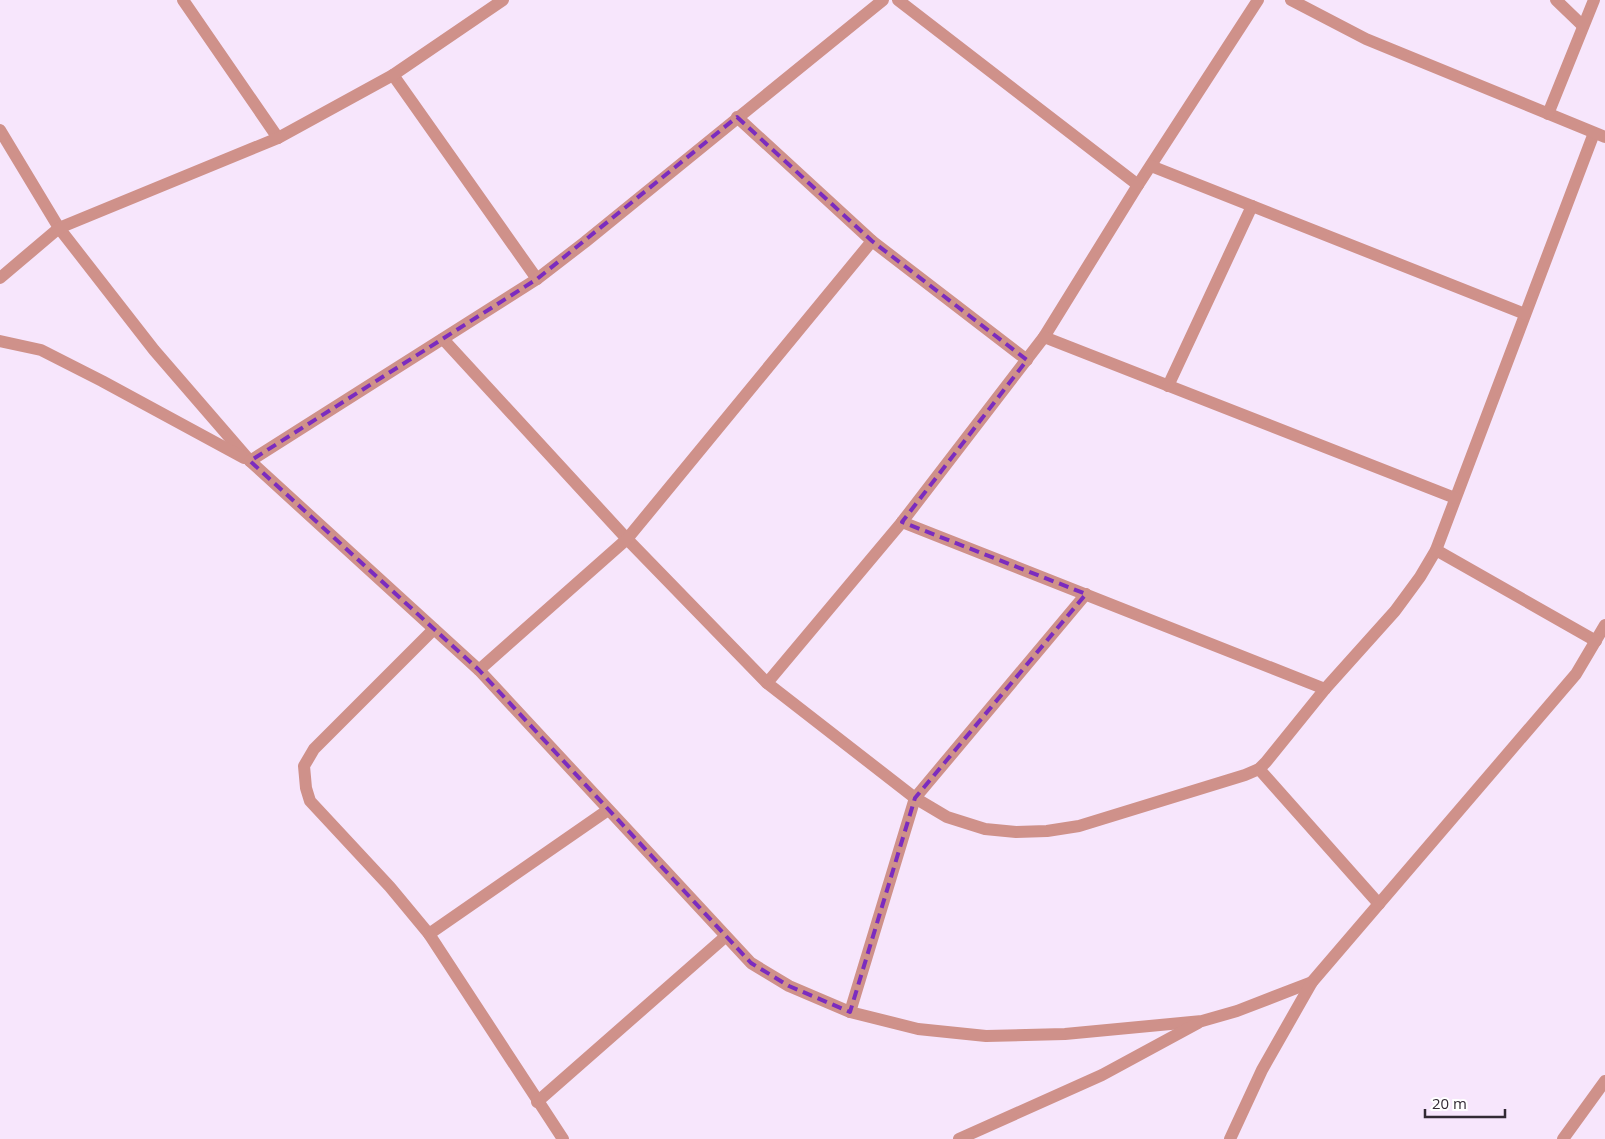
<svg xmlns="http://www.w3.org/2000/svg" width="1605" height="1139" font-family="'Open Sans',sans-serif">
  <rect width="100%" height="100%" fill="#f7e6fc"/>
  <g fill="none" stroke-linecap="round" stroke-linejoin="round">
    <g stroke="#cf918a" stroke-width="12">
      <path d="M183,0L278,138"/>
      <path d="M898,0L1138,185"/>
      <path d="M1258,0L1138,185L1044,337L902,522L767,683L915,798L947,817L985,829L1016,832L1047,831L1079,826L1245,775L1259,769L1266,762L1325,689L1395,611L1420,577L1436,550L1594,133"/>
      <path d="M1291,0L1366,39L1605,137"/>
      <path d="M1556,0L1583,26"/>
      <path d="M393,75L537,279"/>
      <path d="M1548,114L1594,0"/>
      <path d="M737,117L872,241L1027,360"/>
      <path d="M0,130L59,228L154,350L250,461L479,670L751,963L789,986L850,1012L918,1029L986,1036L1065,1034L1202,1021L1237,1011L1312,982"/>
      <path d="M1151,166L1525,314"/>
      <path d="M0,278L59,228L278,138L393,75L503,0"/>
      <path d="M1044,337L1455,498"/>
      <path d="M443,339L627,539L767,683"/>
      <path d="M0,341L41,350L102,381L244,458"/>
      <path d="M1168,386L1252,206"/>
      <path d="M250,461L537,279L585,242L883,0"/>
      <path d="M902,522L1325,689"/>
      <path d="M1436,550L1596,641"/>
      <path d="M434,629L314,749L304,766L306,788L310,801L390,887L429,934L563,1139"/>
      <path d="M479,670L627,539L872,241"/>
      <path d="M1259,769L1379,904"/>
      <path d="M429,934L608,810"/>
      <path d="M850,1012L915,798L1086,594"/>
      <path d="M537,1102L725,937"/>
      <path d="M959,1139L1102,1075L1198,1023"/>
      <path d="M1230,1139L1262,1070L1312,982L1576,674L1605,625"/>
      <path d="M1563,1139L1605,1081"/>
    </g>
  </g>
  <path fill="none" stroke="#7b2cbf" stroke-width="4" stroke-dasharray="10 6" stroke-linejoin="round" d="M737,117L872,241L1027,360L902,522L1086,594L915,798L850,1012L789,986L751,963L479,670L250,461L537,279Z"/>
  <path d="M1425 1109v8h80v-8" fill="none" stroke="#322a34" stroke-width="2.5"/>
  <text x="1432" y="1109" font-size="15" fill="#322a34" stroke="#ffffff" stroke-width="4" paint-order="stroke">20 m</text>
</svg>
